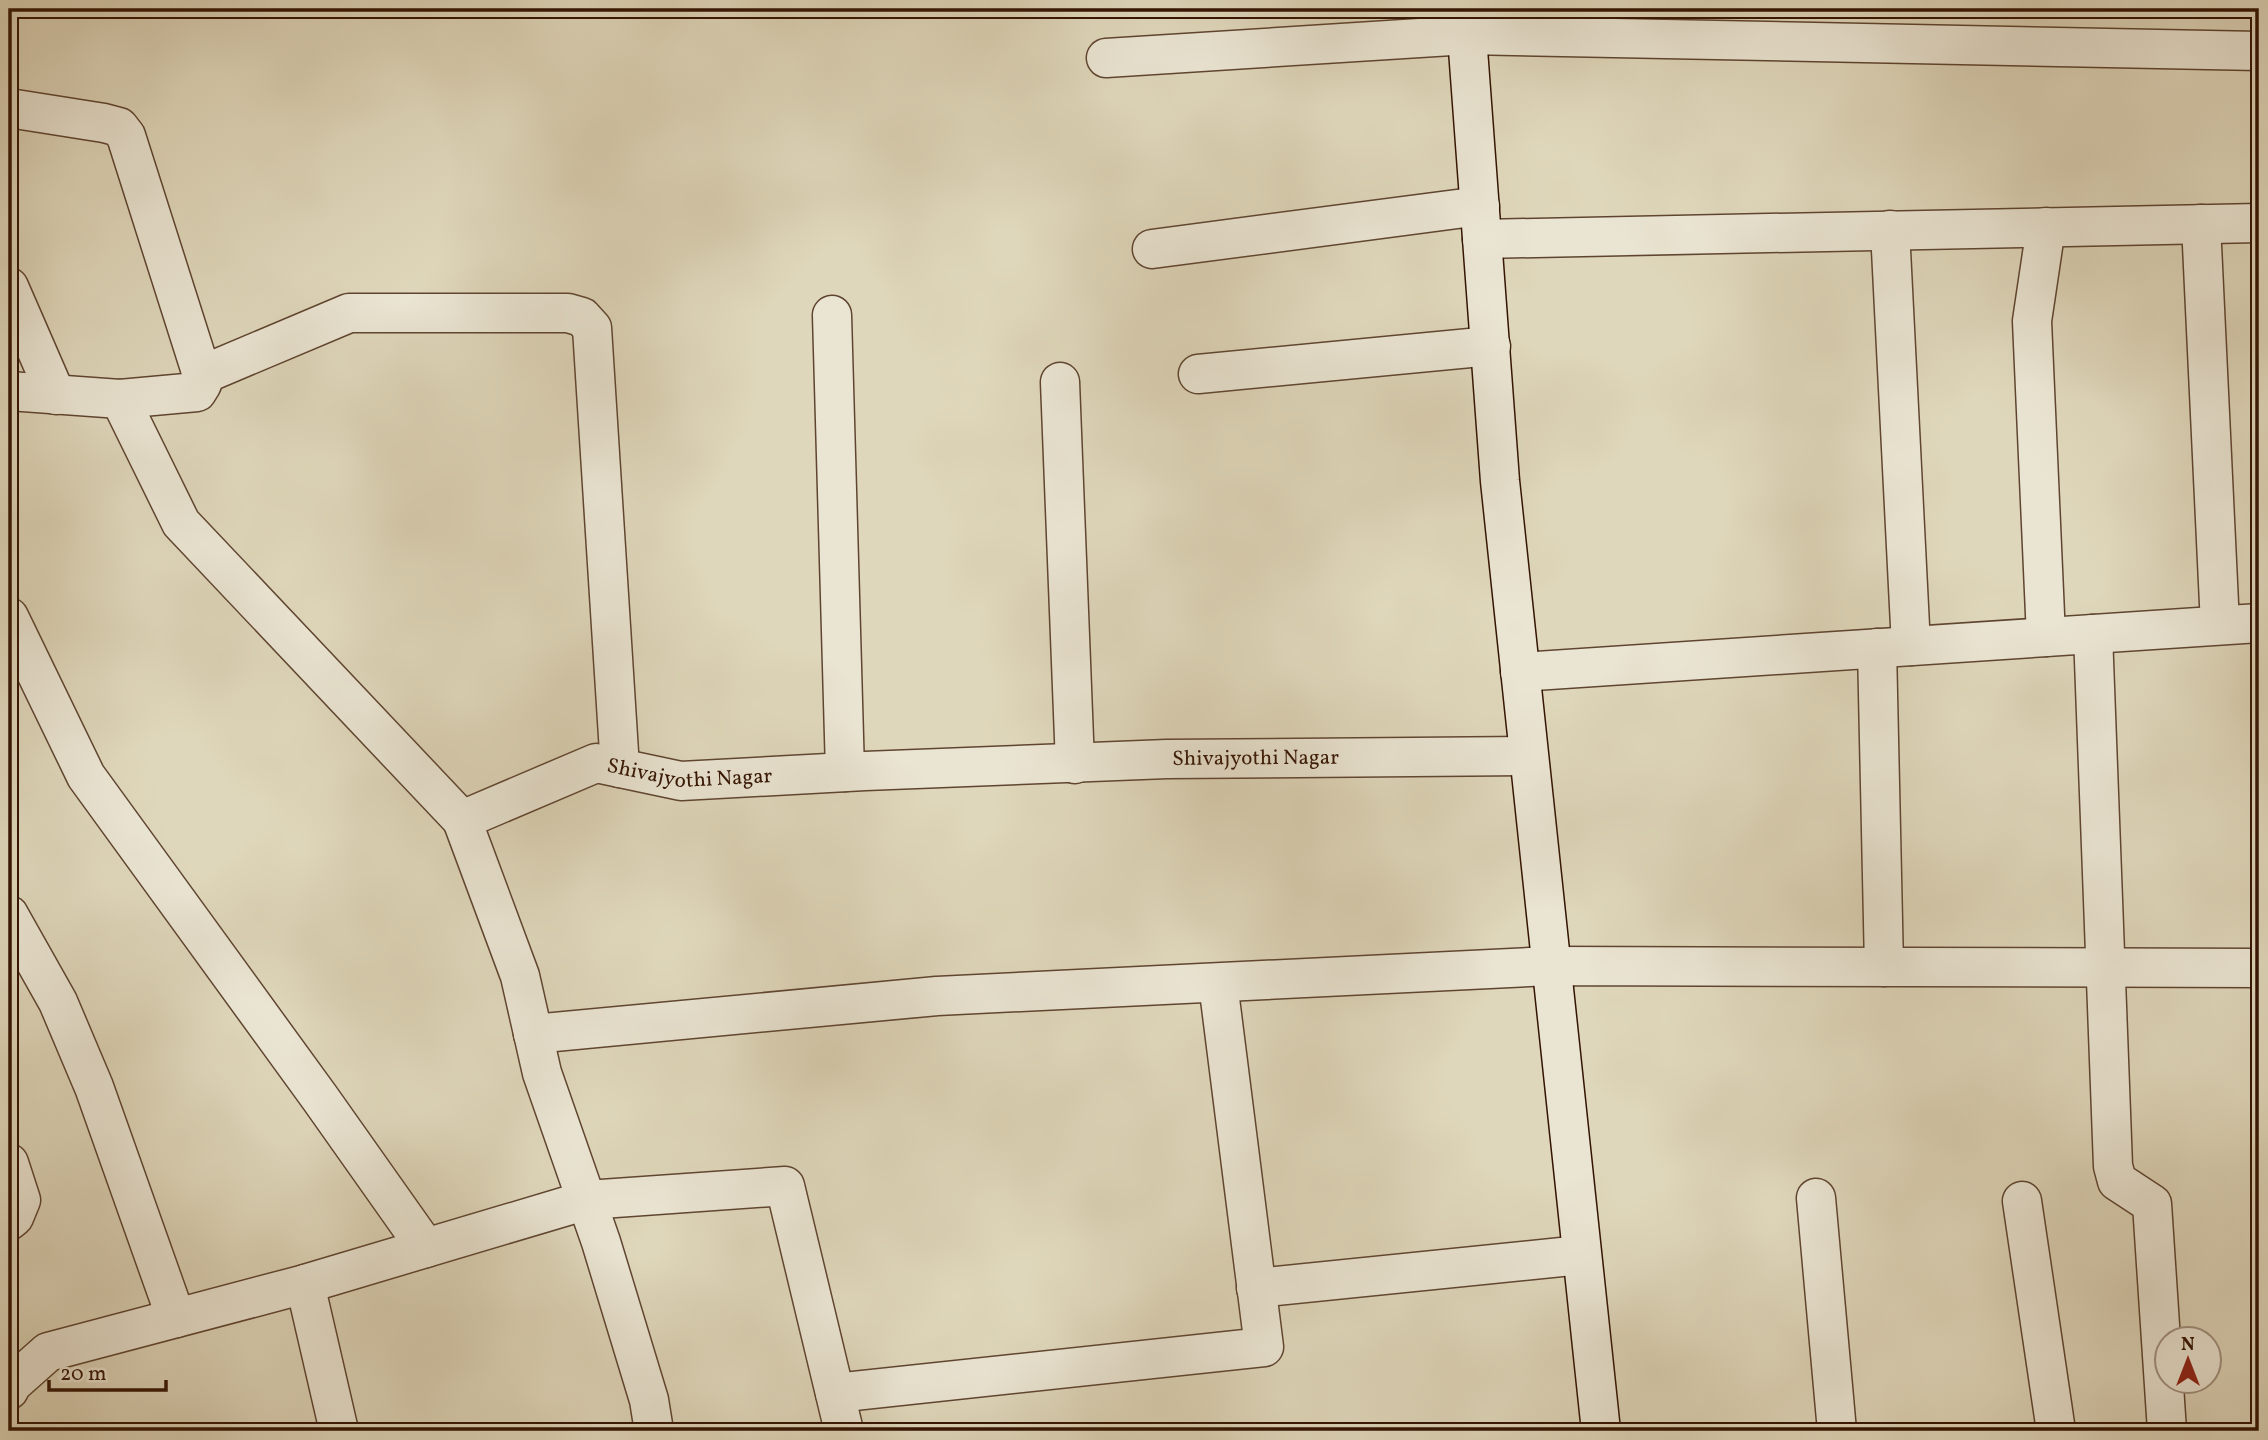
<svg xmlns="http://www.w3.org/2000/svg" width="2268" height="1440" font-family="Vollkorn,serif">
  <rect width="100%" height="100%" fill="#dfd7bb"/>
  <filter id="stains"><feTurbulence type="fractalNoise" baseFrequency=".00286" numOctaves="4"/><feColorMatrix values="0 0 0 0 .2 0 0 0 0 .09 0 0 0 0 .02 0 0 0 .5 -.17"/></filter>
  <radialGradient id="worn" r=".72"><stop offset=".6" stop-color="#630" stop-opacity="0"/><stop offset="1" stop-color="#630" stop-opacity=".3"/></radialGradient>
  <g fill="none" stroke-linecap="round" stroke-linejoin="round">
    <g stroke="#5f4531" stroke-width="41">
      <g id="street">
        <path d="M1106,58L1467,35L2259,51"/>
        <path d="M9,108L104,123L119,127L126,136L202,375V384L197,392L120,399L9,391"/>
        <path d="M2201,224L2220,625"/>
        <path d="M2046,227L2032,321L2046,637"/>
        <path d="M1890,230L1911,646"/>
        <path d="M1482,239L2259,223"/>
        <path d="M1152,249L1480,206"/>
        <path d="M9,287L56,395"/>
        <path d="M832,315L845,772"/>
        <path d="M1198,374L1491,346"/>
        <path d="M202,375L349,313H568L582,317L592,328L620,768"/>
        <path d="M1060,382L1075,764"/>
        <path d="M120,399L181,523L462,820"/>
        <path d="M9,617L86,776L320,1098L426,1248"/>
        <path d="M2093,634L2113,1166L2117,1181L2152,1204L2167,1431"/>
        <path d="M1877,648L1884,967"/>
        <path d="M1520,672L2259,623"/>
        <path d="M9,915L58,1002L94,1087L176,1318"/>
        <path d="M533,1034L937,996L1551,966L2259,968"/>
        <path d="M9,1163L21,1200L14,1217L9,1221"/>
        <path d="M1816,1198L1837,1431"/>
        <path d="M2022,1201L2056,1431"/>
        <path d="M305,1284L339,1431"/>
        <path d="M1256,1288L1581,1255"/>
        <path d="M9,1390L12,1384L48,1352L305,1284L587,1200L785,1186L844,1431"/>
        <path d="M835,1393L1264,1347L1218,983"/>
        <path id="s1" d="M654,1431L649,1400L601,1242L542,1073L520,976L462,820L596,763L681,781L865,771L1167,759L1528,756"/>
      </g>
    </g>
    <g stroke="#341403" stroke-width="41">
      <path id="secondary" d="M1465,9L1500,481L1601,1431"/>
    </g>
    <use href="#street" stroke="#eae5d3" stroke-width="38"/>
    <use href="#secondary" stroke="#eae5d3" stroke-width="38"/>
  </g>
  <g text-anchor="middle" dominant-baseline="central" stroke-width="7" stroke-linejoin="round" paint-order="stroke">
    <g font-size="21" fill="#341403" stroke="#eae5d3">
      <text stroke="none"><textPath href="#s1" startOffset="1449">Shivajyothi Nagar</textPath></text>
      <text stroke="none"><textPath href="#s1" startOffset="882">Shivajyothi Nagar</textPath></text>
    </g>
  </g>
  <rect width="2268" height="1440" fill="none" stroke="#dfd7bb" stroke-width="35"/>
  <rect x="10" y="10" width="2247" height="1419" fill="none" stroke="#341403" stroke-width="3.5"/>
  <rect x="18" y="18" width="2233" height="1405" fill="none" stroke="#341403" stroke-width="2"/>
  <g transform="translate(2188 1360)"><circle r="33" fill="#eae5d3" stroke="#a19180" stroke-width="2"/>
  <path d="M0-5L12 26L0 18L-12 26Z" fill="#8f2418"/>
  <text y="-10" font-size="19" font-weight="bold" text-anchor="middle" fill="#341403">N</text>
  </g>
  <path d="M49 1380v10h117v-10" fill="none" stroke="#341403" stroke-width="3.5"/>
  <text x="60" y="1380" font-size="21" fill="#341403" stroke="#eae5d3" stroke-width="5" paint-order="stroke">20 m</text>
  <rect width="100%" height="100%" filter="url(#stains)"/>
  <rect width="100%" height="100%" fill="url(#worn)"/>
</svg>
